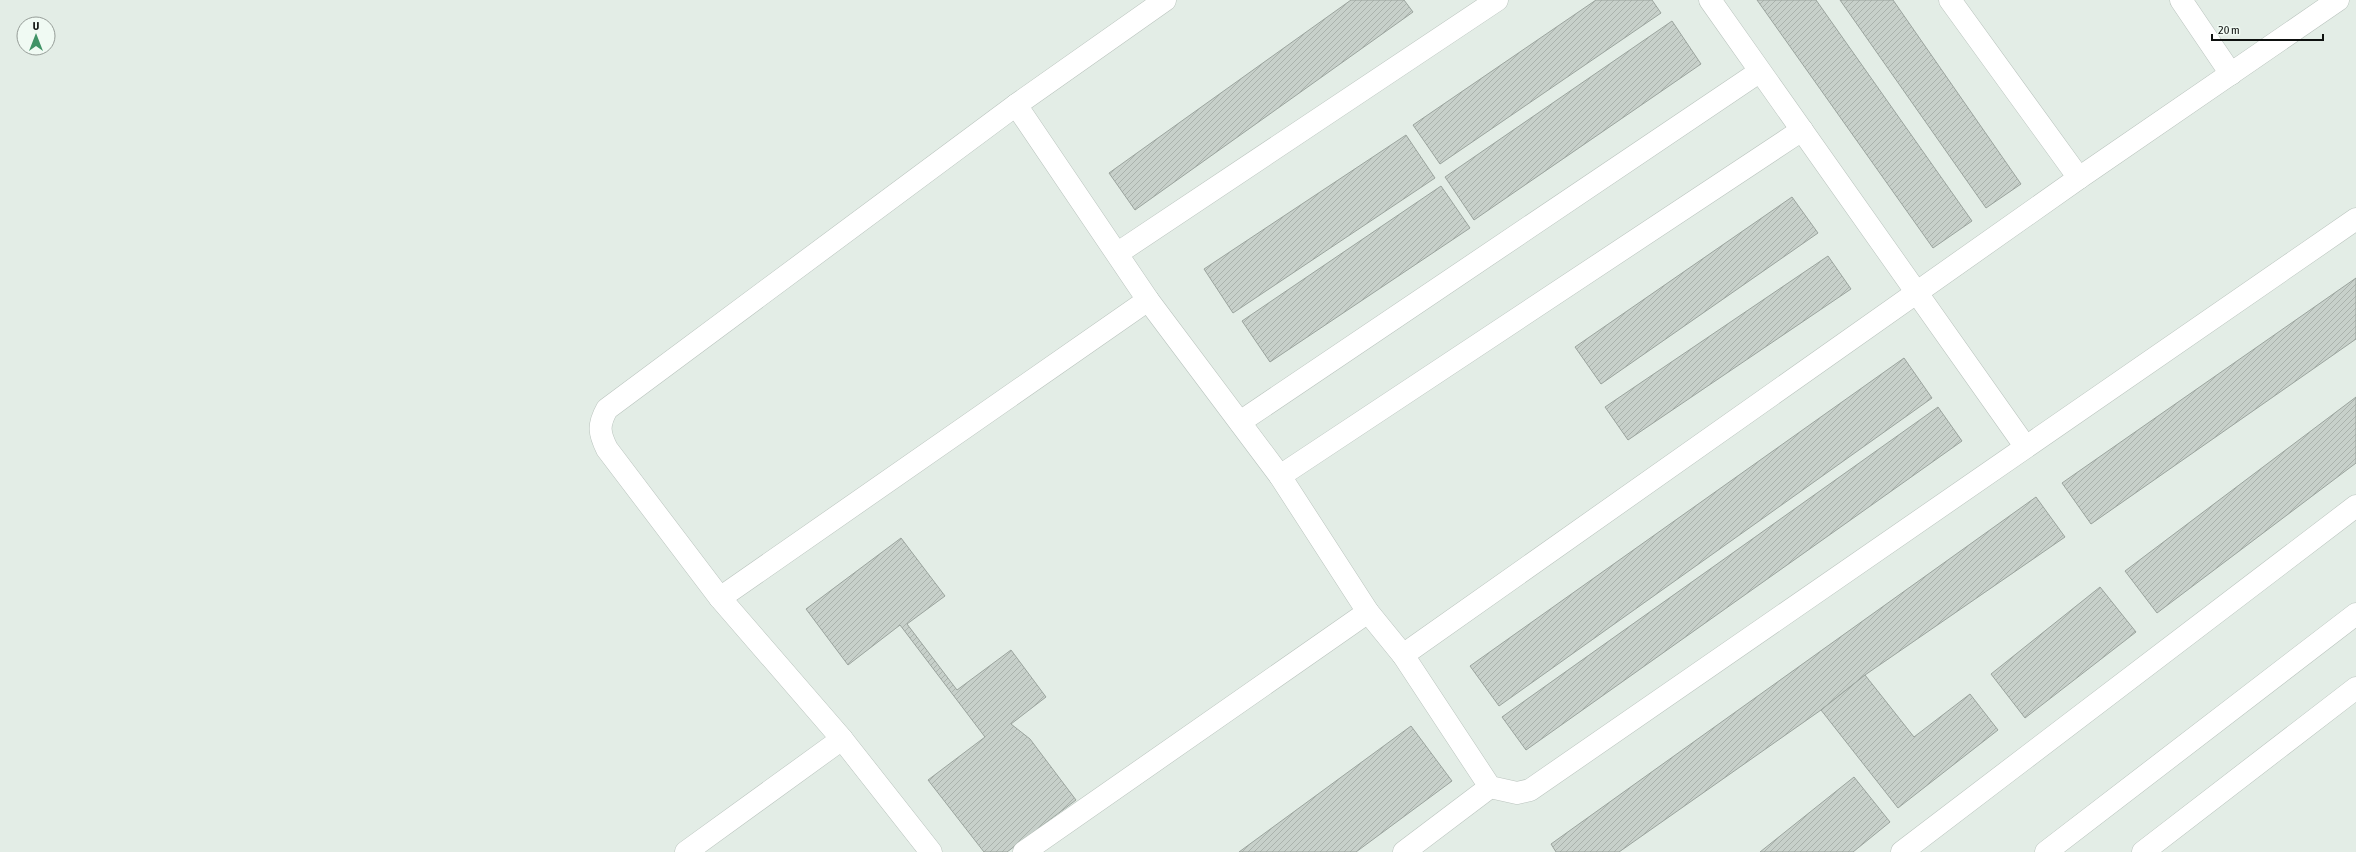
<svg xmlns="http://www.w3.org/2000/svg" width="2356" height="852" font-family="'Asap Condensed',sans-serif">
  <defs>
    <pattern id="building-hatch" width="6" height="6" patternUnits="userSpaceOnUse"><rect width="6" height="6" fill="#c7d0ca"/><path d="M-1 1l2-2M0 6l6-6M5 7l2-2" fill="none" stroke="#aab2ac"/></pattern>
  </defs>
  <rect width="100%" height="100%" fill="#e3ede6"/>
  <g fill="url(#building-hatch)" stroke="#9ba49e">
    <path d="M1351,0H1404L1413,12L1135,210L1109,173Z"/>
    <path d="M1596,0H1652L1661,13L1440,164L1413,125Z"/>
    <path d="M1757,0H1816L1972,221L1933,248Z"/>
    <path d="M1840,0H1893L2021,184L1986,208Z"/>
    <path d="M1672,21L1701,64L1474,220L1445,177Z"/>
    <path d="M1406,135L1435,178L1233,313L1204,269Z"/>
    <path d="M1441,186L1470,228L1270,362L1242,321Z"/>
    <path d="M1792,197L1818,233L1601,384L1575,347Z"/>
    <path d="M1828,256L1851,289L1628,440L1605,407Z"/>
    <path d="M2356,278V339L2091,524L2062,483Z"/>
    <path d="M1904,358L1932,398L1499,706L1470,666Z"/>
    <path d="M2356,397V463L2157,613L2125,571Z"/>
    <path d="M1938,407L1962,441L1526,750L1502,717Z"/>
    <path d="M2036,497L2065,537L1865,675L1821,710L1619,852H1556L1551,844Z"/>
    <path d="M901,538L945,596L907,624L957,690L1011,650L1046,697L1011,724L1030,739L1076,800L1007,852H984L928,780L985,737L900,625L848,665L806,609Z"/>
    <path d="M2100,587L2136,632L2025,718L1991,674Z"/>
    <path d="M1865,675L1914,737L1970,694L1998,730L1898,808L1821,710Z"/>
    <path d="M1411,726L1452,781L1356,852H1239Z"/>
    <path d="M1854,777L1890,822L1853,852H1760Z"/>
  </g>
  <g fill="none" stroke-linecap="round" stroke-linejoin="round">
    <g stroke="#bac4be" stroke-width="23">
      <g id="minor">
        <path d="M1710,0L2025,446"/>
        <path d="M1950,0L2079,178"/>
        <path d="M2181,0L2231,74"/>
        <path d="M1016,105L1148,300L1280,476L1368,612L1403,655L1490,787L1517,793L1530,790L2356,219"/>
        <path d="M1118,253L1497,0"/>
        <path d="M1240,422L1759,72"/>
        <path d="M1280,476L1802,130"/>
        <path d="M720,598L1148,300"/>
        <path d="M1403,655L2079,178L2338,0"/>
        <path d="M686,852L842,739"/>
        <path d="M931,852L842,739L720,598L607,449C599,433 598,425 607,409L1016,105L1165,0"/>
        <path d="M1024,852L1368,612"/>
        <path d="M1404,852L1490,787"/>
        <path d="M1902,852L2356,506"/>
      </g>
    </g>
    <g stroke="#bac4be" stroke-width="23">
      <g id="tertiary">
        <path d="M2046,852L2356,614"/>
        <path d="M2143,852L2356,688"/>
      </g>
    </g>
    <use href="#minor" stroke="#fff" stroke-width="22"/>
    <use href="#tertiary" stroke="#fff" stroke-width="22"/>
  </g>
  <g transform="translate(36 36)"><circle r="19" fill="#f0faf3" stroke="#969d98"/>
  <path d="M0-3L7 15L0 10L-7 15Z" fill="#409366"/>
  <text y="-6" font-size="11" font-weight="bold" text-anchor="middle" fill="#0e110f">U</text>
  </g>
  <path d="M2212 34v6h111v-6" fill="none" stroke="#0e110f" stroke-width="2"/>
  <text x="2218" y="34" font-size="12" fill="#0e110f" stroke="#f0faf3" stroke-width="3" paint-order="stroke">20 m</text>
</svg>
